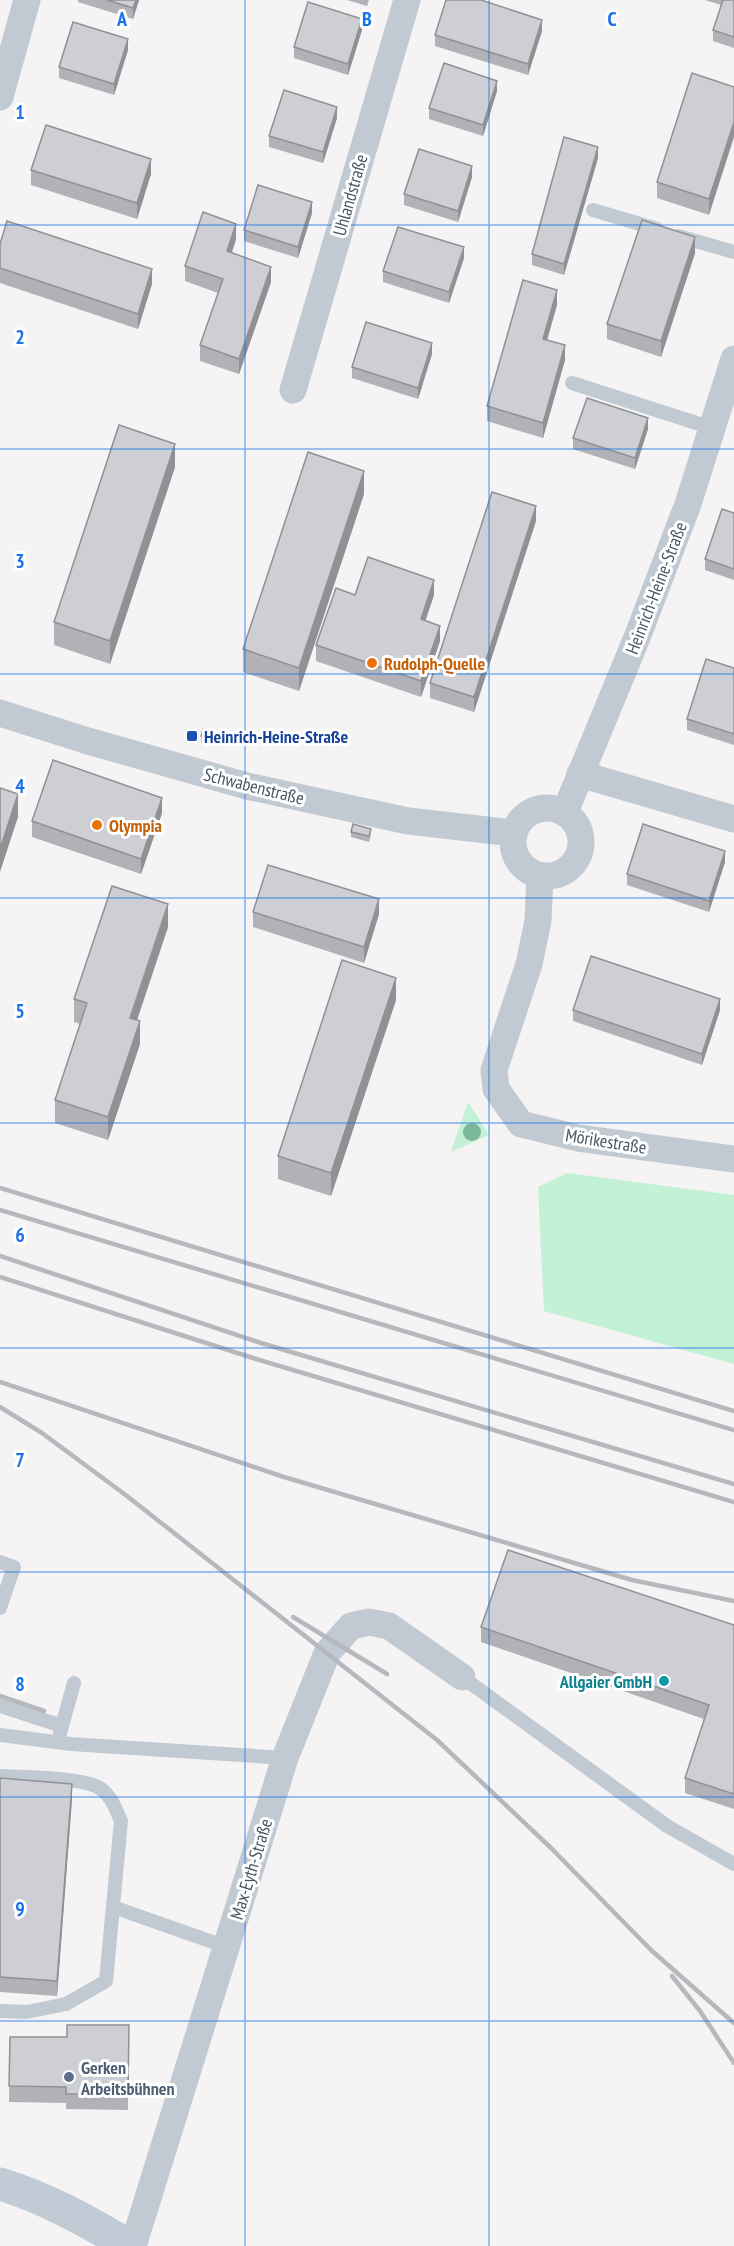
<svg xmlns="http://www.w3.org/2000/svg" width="734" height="2246" font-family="'PT Sans Narrow',sans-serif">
  <rect width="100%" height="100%" fill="#f5f3f3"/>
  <g fill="#c3f1d5">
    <path d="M468,1102L489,1135L451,1152Z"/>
    <path d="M567,1173L734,1195V1364L544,1311L538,1187Z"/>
  </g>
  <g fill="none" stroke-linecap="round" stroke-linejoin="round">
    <g stroke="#c1cad2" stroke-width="14">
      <path d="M593,210L657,229"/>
      <path d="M678,236L734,252"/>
      <path d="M572,383L712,428"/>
      <path d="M0,1562L14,1567L0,1608"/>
      <path d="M462,1677L667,1826L734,1864"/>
      <path d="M0,1706L62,1726"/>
      <path d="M60,1733L74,1683"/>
      <path d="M0,1735L71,1744L285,1758"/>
      <path d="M0,1776C22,1777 86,1777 101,1789C112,1797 116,1810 121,1821L106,1981L66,2004L27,2012L0,2011"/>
      <path d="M113,1907L227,1947"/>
    </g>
    <g stroke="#c1cad2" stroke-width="27">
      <path d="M0,97L27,0"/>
      <path d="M293,390L407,0"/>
      <path d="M0,713L88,741L247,786L408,821L514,833"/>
      <path d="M580,774L734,819"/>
      <circle cx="547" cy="842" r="34"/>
      <path d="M565,812L638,635L688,504L734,359"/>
      <path d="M540,876L538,921L529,964L494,1070L496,1089L521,1124L578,1138L734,1159"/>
      <path d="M133,2246L285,1758L327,1653L351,1626L369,1622L389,1626L462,1677"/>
    </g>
    <path stroke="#c1cbd6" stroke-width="33" d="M0,2184C46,2198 87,2221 129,2246"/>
    <g stroke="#b5b8bd" stroke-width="4.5">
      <path d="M0,1188L734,1411"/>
      <path d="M0,1210L734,1430"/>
      <path d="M0,1256L261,1343L734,1484"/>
      <path d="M0,1277L253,1358L734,1502"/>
      <path d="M0,1382L284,1477L632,1580L734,1601"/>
      <path d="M0,1407L42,1433L127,1496L437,1740L551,1848L651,1950L734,2023"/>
      <path d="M293,1617L387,1674"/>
      <path d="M0,1696L44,1711"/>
      <path d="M672,1976L700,2011L734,2063"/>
    </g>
  </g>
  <circle fill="#7bb799" cx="472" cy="1132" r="9"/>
  <g fill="#b0b2b7">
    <path d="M78,0H139L133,19L78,2Z"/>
    <path d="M347,0H369L367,6Z"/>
    <path d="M705,0H734V48L713,41V30L721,5Z"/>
    <path d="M362,30L348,75L294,58V47Z"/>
    <path d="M542,31L528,75L435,46V35Z"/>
    <path d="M128,50L114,95L59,78V67Z"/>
    <path d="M734,87L709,215L657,198V182Z"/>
    <path d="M497,91L483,136L429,119V108Z"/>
    <path d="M337,118L323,163L269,147V136Z"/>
    <path d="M598,158L564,275L532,265V254Z"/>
    <path d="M31,170L151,174L137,219L31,185Z"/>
    <path d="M472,177L458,222L404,205V194Z"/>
    <path d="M312,213L298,258L244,241V230Z"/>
    <path d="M236,239L232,253L271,282L239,374L200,361V345L218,293L185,281V266Z"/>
    <path d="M0,244L152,284L138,329L0,283Z"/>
    <path d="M695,253L661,357L607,339V324Z"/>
    <path d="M464,258L449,303L383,282V271Z"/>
    <path d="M557,305L547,340L565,360L543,438L487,421V406Z"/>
    <path d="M432,354L418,399L352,378V367Z"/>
    <path d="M648,429L635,469L573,449V438Z"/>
    <path d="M175,467L110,664L54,645V622Z"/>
    <path d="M364,494L299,691L243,672V649Z"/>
    <path d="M734,513V580L705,570V559Z"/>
    <path d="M536,521L474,712L430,698V683Z"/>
    <path d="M355,595H434L425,621L440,641L421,697L316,661V645Z"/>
    <path d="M734,668V745L687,730V719Z"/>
    <path d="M201,736L218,739L216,746L201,742Z"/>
    <path d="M162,813L141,874L32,837V821Z"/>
    <path d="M351,832L371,834L369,842L351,837Z"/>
    <path d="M725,862L709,912L627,885V874Z"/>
    <path d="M253,912L379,914L364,963L253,927Z"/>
    <path d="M168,927L137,1020L140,1044L108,1140L55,1123V1100L80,1024L74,1022V999Z"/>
    <path d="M396,1000L331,1196L278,1179V1156Z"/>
    <path d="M573,1010H720L702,1065L573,1021Z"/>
    <path d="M734,1625V1809L685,1793V1778L704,1719L481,1642V1627Z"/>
    <path d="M0,1778L72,1799L57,1996L0,1992Z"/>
    <path d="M129,2025L128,2110L66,2109V2103L9,2102L10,2037H67Z"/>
  </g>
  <g fill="#909195">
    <path d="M136,0H139L133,19V8Z"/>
    <path d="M362,19V30L348,75V64Z"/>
    <path d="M542,20V31L528,75V64Z"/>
    <path d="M128,39V50L114,95V84Z"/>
    <path d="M497,81V91L483,136V125Z"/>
    <path d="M337,107V118L323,163V152Z"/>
    <path d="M734,122V137L709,215V199Z"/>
    <path d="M598,147V158L564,275V264Z"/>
    <path d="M151,159V174L137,219V203Z"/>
    <path d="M472,166V177L458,222V211Z"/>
    <path d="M312,202V213L298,258V247Z"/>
    <path d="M236,224V239L227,266V251Z"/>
    <path d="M695,237V253L661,357V341Z"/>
    <path d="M464,247V258L449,303V292Z"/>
    <path d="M271,267V282L239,374V359Z"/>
    <path d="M152,269V284L138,329V314Z"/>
    <path d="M557,290V305L543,354V339Z"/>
    <path d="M432,343V354L418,399V388Z"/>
    <path d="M565,345V360L543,438V423Z"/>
    <path d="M648,418V429L635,469V458Z"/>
    <path d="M175,444V467L110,664V641Z"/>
    <path d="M364,471V494L299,691V668Z"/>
    <path d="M536,506V521L474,712V697Z"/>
    <path d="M434,580V595L421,634V619Z"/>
    <path d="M440,626V641L421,697V681Z"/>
    <path d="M18,794V817L0,872V849Z"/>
    <path d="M162,798V813L141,874V859Z"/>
    <path d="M725,851V862L709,912V901Z"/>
    <path d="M379,899V914L364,963V947Z"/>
    <path d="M168,904V927L130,1041V1018Z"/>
    <path d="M396,978V1000L331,1196V1173Z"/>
    <path d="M720,999V1010L702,1065V1054Z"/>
    <path d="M140,1021V1044L108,1140V1117Z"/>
    <path d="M72,1784V1799L57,1996V1981Z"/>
  </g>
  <g fill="#cdcfd5" stroke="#909195" stroke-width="1.5">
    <path d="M107,0H136L133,8Z"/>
    <path d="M446,0H481L542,20L528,64L435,35Z"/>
    <path d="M723,0H734V37L713,30Z"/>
    <path d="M308,2L362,19L348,64L294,47Z"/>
    <path d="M73,22L128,39L114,84L59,67Z"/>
    <path d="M444,63L497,81L483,125L429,108Z"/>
    <path d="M692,73L734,87V122L709,199L657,182Z"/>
    <path d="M284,90L337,107L323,152L269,136Z"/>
    <path d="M46,125L151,159L137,203L31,170Z"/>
    <path d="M564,137L598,147L564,264L532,254Z"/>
    <path d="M419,149L472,166L458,211L404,194Z"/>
    <path d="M258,185L312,202L298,247L244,230Z"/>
    <path d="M203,212L236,224L227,251L271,267L239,359L200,345L223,279L185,266Z"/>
    <path d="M642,220L695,237L661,341L607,324Z"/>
    <path d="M7,221L152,269L138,314L0,268V244Z"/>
    <path d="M398,227L464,247L449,292L383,271Z"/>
    <path d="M523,280L557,290L543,339L565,345L543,423L487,406Z"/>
    <path d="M366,322L432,343L418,388L352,367Z"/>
    <path d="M587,398L648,418L635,458L573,438Z"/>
    <path d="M119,425L175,444L110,641L54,622Z"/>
    <path d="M308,452L364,471L299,668L243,649Z"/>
    <path d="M492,492L536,506L474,697L430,683Z"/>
    <path d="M722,509L734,513V569L705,559Z"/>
    <path d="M368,557L434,580L421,619L440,626L421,681L316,645L336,588L355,595Z"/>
    <path d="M706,659L734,668V734L687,719Z"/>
    <path d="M203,729L218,733L216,740L201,736Z"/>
    <path d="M53,760L162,798L141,859L32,821Z"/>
    <path d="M0,788L18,794L0,849Z"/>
    <path d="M353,824L371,829L369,836L351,832Z"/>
    <path d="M643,824L725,851L709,901L627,874Z"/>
    <path d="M268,865L379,899L364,947L253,912Z"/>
    <path d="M112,886L168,904L130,1018L140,1021L108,1117L55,1100L87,1003L74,999Z"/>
    <path d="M591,956L720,999L702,1054L573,1010Z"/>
    <path d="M342,960L396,978L331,1173L278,1156Z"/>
    <path d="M508,1550L734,1625V1794L685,1778L709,1705L481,1627Z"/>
    <path d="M0,1778L72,1784L57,1981L0,1977Z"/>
    <path d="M67,2025H129L128,2094H66V2087L9,2086L10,2037H67Z"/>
  </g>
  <path fill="none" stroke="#1a73e8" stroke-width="1.5" stroke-opacity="0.55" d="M245,0V2246M489,0V2246M0,225H734M0,449H734M0,674H734M0,898H734M0,1123H734M0,1348H734M0,1572H734M0,1797H734M0,2021H734"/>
  <g fill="#e8710a" stroke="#fff" stroke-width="2">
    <circle cx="372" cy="663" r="6"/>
    <circle cx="97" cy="825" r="6"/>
  </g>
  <rect fill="#1a4fb4" stroke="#fff" stroke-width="2" x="186" y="730" width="12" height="12" rx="3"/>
  <circle fill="#0f9aa8" stroke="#fff" stroke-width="2" cx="664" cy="1681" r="6"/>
  <circle fill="#5c6f8a" stroke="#fff" stroke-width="2" cx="69" cy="2077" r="6"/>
  <g text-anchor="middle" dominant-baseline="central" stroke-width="6" stroke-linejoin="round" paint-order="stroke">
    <g font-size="18" fill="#4a5661" stroke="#fff">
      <text transform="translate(350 195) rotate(-74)">Uhlandstraße</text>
      <text transform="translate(656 588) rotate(-69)">Heinrich-Heine-Straße</text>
      <text transform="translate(254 786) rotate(14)">Schwabenstraße</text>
      <text transform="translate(606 1141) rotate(9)">Mörikestraße</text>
      <text transform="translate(251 1869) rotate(-73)">Max-Eyth-Straße</text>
    </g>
    <g font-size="18" font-weight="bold" fill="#c56008" stroke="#fff" text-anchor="start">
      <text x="384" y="663">Rudolph-Quelle</text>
      <text x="109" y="825">Olympia</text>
    </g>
    <g font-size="18" font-weight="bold" fill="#164399" stroke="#fff" text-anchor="start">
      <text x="204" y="736">Heinrich-Heine-Straße</text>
    </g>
    <g font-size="18" font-weight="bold" fill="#0d838f" stroke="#fff" text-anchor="end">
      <text x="652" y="1681">Allgaier GmbH</text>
    </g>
    <g font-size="18" font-weight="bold" fill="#4e5e75" stroke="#fff" text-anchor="start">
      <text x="81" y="2067">Gerken<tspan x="81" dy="21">Arbeitsbühnen</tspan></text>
    </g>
  </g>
  <g font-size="20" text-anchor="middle" font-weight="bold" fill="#1a73e8" stroke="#fff" stroke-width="6" stroke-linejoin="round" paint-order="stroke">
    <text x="122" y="26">A</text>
    <text x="367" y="26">B</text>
    <text x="612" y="26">C</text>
    <text x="20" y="119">1</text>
    <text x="20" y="344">2</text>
    <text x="20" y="568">3</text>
    <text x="20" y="793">4</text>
    <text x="20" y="1018">5</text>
    <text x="20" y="1242">6</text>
    <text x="20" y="1467">7</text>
    <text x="20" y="1691">8</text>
    <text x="20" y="1916">9</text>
  </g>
</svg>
